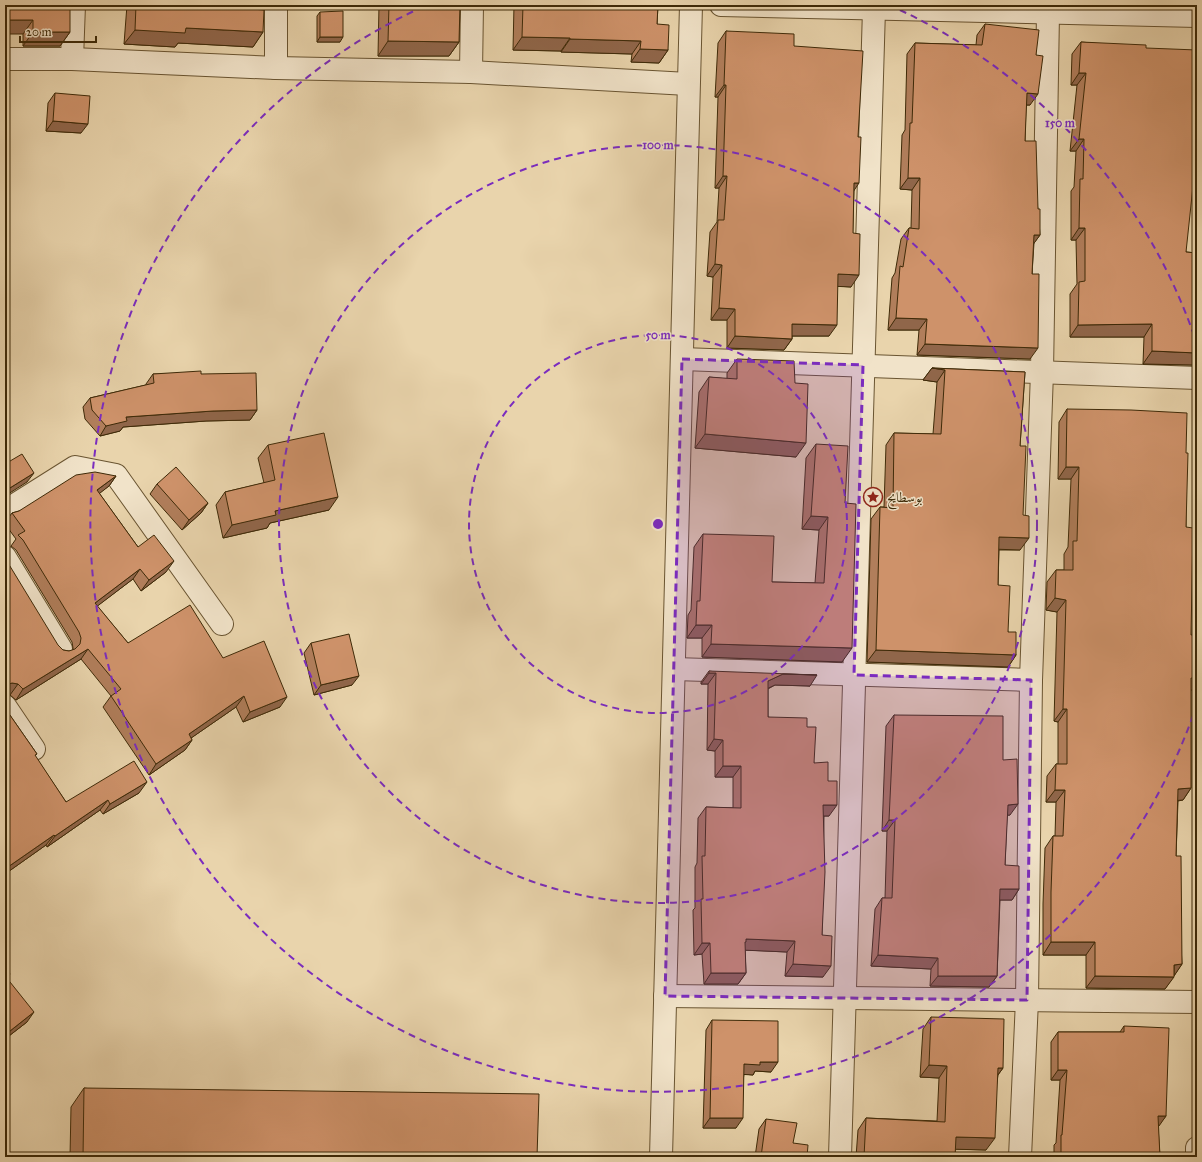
<svg xmlns="http://www.w3.org/2000/svg" width="1202" height="1162" font-family="'IM FELL Great Primer',Amiri,serif">
  <rect width="100%" height="100%" fill="#e9d4ac"/>
  <filter id="stains"><feTurbulence type="fractalNoise" baseFrequency=".005" numOctaves="4"/><feColorMatrix values="0 0 0 0 .2 0 0 0 0 .09 0 0 0 0 .02 0 0 0 .5 -.17"/></filter>
  <radialGradient id="worn" r=".72"><stop offset=".6" stop-color="#630" stop-opacity="0"/><stop offset="1" stop-color="#630" stop-opacity=".3"/></radialGradient>
  <g fill="none" stroke-linecap="round" stroke-linejoin="round">
    <g stroke="#695431" stroke-width="24">
      <g id="minor">
        <path d="M721,5L1197,16"/>
        <path d="M5,59H72L276,68L471,72L688,84"/>
        <path d="M72,59L74,5"/>
        <path d="M276,68V5"/>
        <path d="M471,72L472,5"/>
        <path d="M682,359L1197,378"/>
        <path d="M5,511L75,467L116,475L222,624"/>
        <path d="M5,557L61,649"/>
        <path d="M674,669L1031,680"/>
        <path d="M5,706L34,749"/>
        <path d="M665,996L1197,1002"/>
        <path d="M661,1157L691,5"/>
        <path d="M840,1157L874,9"/>
        <path d="M1020,1157L1027,1000L1031,680L1042,372L1048,13"/>
        <path d="M1197,1157V1148"/>
      </g>
    </g>
    <use href="#minor" stroke="#f1e3c9" stroke-width="22"/>
  </g>
  <g fill="#b17e5b" stroke="#3e2a08">
    <path d="M5,5L70,32L60,46H23V34Z"/>
    <path d="M127,5H252V9L263,32L253,47L178,43L175,47L124,44Z"/>
    <path d="M379,5H460L459,42L449,56H378Z"/>
    <path d="M514,5H658L657,24L668,50L659,63L631,62L632,54L561,52V51L513,50Z"/>
    <path d="M320,12L340,42H317V16Z"/>
    <path d="M985,24L1036,55L1030,105H1026L1025,141L1038,209L1040,235L1034,243L1032,274L1030,359L917,355L919,330H888L892,278L895,273L901,239L909,228H911L912,190L900,189L902,135L905,130L907,54L915,43L976,45L977,35Z"/>
    <path d="M726,31L794,46L854,189L851,287L837,286L829,336H792V339L784,350L727,348V320H711L713,277L707,276L710,232L717,222L719,188H715L718,97H715L718,43Z"/>
    <path d="M1081,42L1146,48L1186,252L1197,253V360L1193,365L1143,364L1144,337H1070V294L1077,284L1076,240H1071V191L1074,187L1076,151H1070L1077,85H1071L1072,54Z"/>
    <path d="M55,93L81,133L46,131L48,103Z"/>
    <path d="M737,359L796,457L695,448L699,392L709,377L727,379V373Z"/>
    <path d="M932,368L1025,372L1020,446V550H999L998,585L1008,632L1016,655L1008,667L867,662L871,519L880,507H884L886,445L894,433L933,434L937,382L923,380Z"/>
    <path d="M153,374H201L257,410L250,420L206,421L123,427L120,431L100,436L85,419L83,407L90,398L146,385V384Z"/>
    <path d="M1067,409L1186,453V527L1191,635H1197V690H1191V788L1183,800L1178,801L1176,856L1182,964L1165,989L1086,988V955H1043V904L1045,848L1053,836H1055L1056,802H1046L1047,776L1056,764H1058V722L1054,721L1057,612L1046,610L1047,582L1056,570H1064V554L1068,547L1071,479H1058L1059,422Z"/>
    <path d="M816,444L845,503L842,662L702,657V638H687L688,615L691,610L694,547L703,534L772,582L815,583L819,530L802,529L806,458Z"/>
    <path d="M268,445L329,510L270,523L267,528L223,538L216,505L225,492L264,483L258,458Z"/>
    <path d="M116,476L109,486L99,493L138,547L166,572L141,591L133,579L97,606L128,643L223,658L280,707L243,722L236,707L191,738L192,740L185,750L149,775L103,707L111,696L81,659L16,700L10,695L5,694L58,645L63,650L69,651L73,650V648L72,642L16,550L11,546L16,539L5,524V522L12,513L19,511Z"/>
    <path d="M157,484L208,503L201,513L182,530L150,494Z"/>
    <path d="M311,643L352,685L314,695L304,653Z"/>
    <path d="M709,671L810,686L775,685L768,689V717L807,727L814,763L828,781L829,816H824L822,935L823,977L785,976L787,952L745,950L746,973L738,984H704L702,954L694,955L693,910L695,908V867L697,863L698,818L706,807L733,808V777H715V751L707,750L708,684H701V682Z"/>
    <path d="M5,708L37,754L35,756L66,802L139,793L103,814L100,810L47,847L46,845L5,874Z"/>
    <path d="M894,715L1003,760L1010,815H1007L1005,865L1019,889L1012,900H1000L997,976L989,987L930,986L931,969L871,966L875,909L882,898H885L887,831H882L886,726Z"/>
    <path d="M5,968L10,974L7,978L27,1022L5,1039Z"/>
    <path d="M931,1017L1003,1068L998,1075L986,1150L955,1149V1157H856L858,1130L866,1118L937,1121L939,1078L920,1077L923,1029Z"/>
    <path d="M712,1020L771,1072L755,1071L753,1075L744,1074L736,1128H703L706,1030Z"/>
    <path d="M1124,1026L1166,1116L1158,1126L1160,1157H1054V1145L1056,1143L1060,1080H1051V1042L1058,1032H1120Z"/>
    <path d="M84,1088L537,1157H70L71,1107Z"/>
    <path d="M766,1119L793,1143L807,1157H755L759,1129Z"/>
  </g>
  <g fill="#90664a" stroke="#3e2a08">
    <path d="M5,20H33L23,34H5Z"/>
    <path d="M186,28L263,32L253,47L178,43L175,47L124,44L135,30Z"/>
    <path d="M33,32H70L60,46H23Z"/>
    <path d="M320,37H343L340,42H317Z"/>
    <path d="M522,37L570,38L561,51L513,50Z"/>
    <path d="M570,39L641,41L632,54L561,52Z"/>
    <path d="M388,41L459,42L449,56H378Z"/>
    <path d="M640,49L668,50L659,63L631,62Z"/>
    <path d="M1079,73H1086L1077,85H1071Z"/>
    <path d="M724,85H726L718,97H715Z"/>
    <path d="M1027,93L1038,94L1030,105H1019Z"/>
    <path d="M53,121L88,124L81,133L46,131Z"/>
    <path d="M1079,139H1084L1076,151H1070Z"/>
    <path d="M723,176H727L719,188H715Z"/>
    <path d="M908,178H920L912,190L900,189Z"/>
    <path d="M854,183H859L851,195Z"/>
    <path d="M1079,228H1085L1076,240H1071Z"/>
    <path d="M1034,235H1040L1032,246Z"/>
    <path d="M715,264L722,265L713,277L707,276Z"/>
    <path d="M838,274L859,275L851,287L829,286Z"/>
    <path d="M719,308L735,309L727,320H711Z"/>
    <path d="M896,318L927,319L919,330H888Z"/>
    <path d="M792,324L837,325L829,336H784Z"/>
    <path d="M1152,324L1144,337H1070L1078,325Z"/>
    <path d="M735,336L792,339L784,350L727,348Z"/>
    <path d="M925,344L1038,348L1030,359L917,355Z"/>
    <path d="M1152,351L1197,353V360L1193,365L1143,364Z"/>
    <path d="M932,368L945,370L937,382L923,380Z"/>
    <path d="M257,410L250,420L206,421L123,427L120,431L100,436L106,426L126,417L213,411Z"/>
    <path d="M705,434L806,443L796,457L695,448Z"/>
    <path d="M1066,467H1079L1071,479H1058Z"/>
    <path d="M34,473L27,482L5,496V491Z"/>
    <path d="M116,476L109,486L90,501L97,490Z"/>
    <path d="M338,497L329,510L270,523L267,528L223,538L232,525L275,511Z"/>
    <path d="M208,503L201,513L182,530L189,520Z"/>
    <path d="M811,516L828,517L819,530L802,529Z"/>
    <path d="M999,537L1029,538L1020,550L991,549Z"/>
    <path d="M174,561L166,572L141,591L149,580Z"/>
    <path d="M140,569L133,579L87,614L95,603Z"/>
    <path d="M1055,598L1066,600L1057,612L1046,610Z"/>
    <path d="M696,625H712L702,638H687Z"/>
    <path d="M711,644L852,648L842,662L702,657Z"/>
    <path d="M88,649L81,659L16,700L23,689Z"/>
    <path d="M876,650L1016,655L1008,667L867,662Z"/>
    <path d="M709,673H716L708,684H701Z"/>
    <path d="M783,674L817,675L810,686L775,685L760,692L768,681Z"/>
    <path d="M359,676L352,685L314,695L321,685Z"/>
    <path d="M1191,678H1197V690H1182Z"/>
    <path d="M12,683L18,684L10,695L5,694V686L6,685Z"/>
    <path d="M244,696L236,707L181,745L189,734Z"/>
    <path d="M287,697L280,707L243,722L250,712Z"/>
    <path d="M1063,709H1067L1058,722L1054,721Z"/>
    <path d="M714,739L723,740L715,751L707,750Z"/>
    <path d="M192,740L185,750L149,775L156,764Z"/>
    <path d="M723,766H741L733,777H715Z"/>
    <path d="M147,782L139,793L103,814L110,804Z"/>
    <path d="M1191,788L1183,800L1170,801L1178,789Z"/>
    <path d="M1055,790H1065L1056,802H1046Z"/>
    <path d="M108,800L100,810L47,847L55,836Z"/>
    <path d="M1018,804L1010,815L1000,816L1008,805Z"/>
    <path d="M823,805H837L829,816H815Z"/>
    <path d="M889,820H895L887,831H882Z"/>
    <path d="M54,835L46,845L5,874V869Z"/>
    <path d="M1000,889H1019L1012,900H993Z"/>
    <path d="M746,939L795,941L787,952L741,950Z"/>
    <path d="M1051,942H1095L1086,955H1043Z"/>
    <path d="M702,943H710L702,954L694,955Z"/>
    <path d="M878,955L938,958L931,969L871,966Z"/>
    <path d="M793,964L831,966L823,977L785,976Z"/>
    <path d="M1182,964L1174,976V965Z"/>
    <path d="M711,973H746L738,984H704Z"/>
    <path d="M938,976H997L989,987L930,986Z"/>
    <path d="M1095,976L1174,977L1165,989L1086,988Z"/>
    <path d="M34,1012L27,1022L5,1039V1037L10,1031Z"/>
    <path d="M760,1062H778L771,1072L755,1071L753,1075L737,1074L744,1064Z"/>
    <path d="M929,1065L947,1066L939,1078L920,1077Z"/>
    <path d="M998,1068H1003L994,1080Z"/>
    <path d="M1058,1070H1067L1060,1080H1051Z"/>
    <path d="M1158,1116H1166L1159,1126L1151,1125Z"/>
    <path d="M710,1118H743L736,1128H703Z"/>
    <path d="M956,1137L995,1138L986,1150L947,1149Z"/>
  </g>
  <g fill="#ce926a" stroke="#3e2a08">
    <path d="M5,5H70V32H33V20H5Z"/>
    <path d="M136,5H252V9L264,10L263,32L186,28L185,33L135,30Z"/>
    <path d="M389,5H460L459,42L388,41Z"/>
    <path d="M523,5H658L657,24L669,25L668,50L640,49L641,41L570,39V38L522,37Z"/>
    <path d="M343,11V37H320V12Z"/>
    <path d="M985,24L1039,30L1036,55L1043,56L1038,94L1027,93L1025,141H1036L1038,209H1040V235H1034L1032,274H1039L1038,348L925,344L927,319L896,318L900,266L903,267L909,228L919,229L920,178H908L910,123H912L915,43L982,45Z"/>
    <path d="M726,31L794,34V46L863,51L858,137H861L859,183H854L853,233L860,234L859,275L838,274L837,325L792,324V339L735,336V309L719,308L722,265L715,264L718,220H724L727,176H723L726,85H724Z"/>
    <path d="M1081,42L1146,45V48L1197,50V118L1193,186L1186,252L1197,253V353L1152,351V324L1078,325L1079,282L1085,281V228H1079L1080,179H1083L1084,139H1079L1086,73H1079Z"/>
    <path d="M55,93L90,96L88,124L53,121Z"/>
    <path d="M737,359L794,361L795,383L808,384L806,443L705,434L709,377L737,379Z"/>
    <path d="M932,368L1025,372L1020,446H1026L1023,515L1029,516V538L999,537L998,585L1010,586L1008,632H1016V655L876,650L880,507L893,508L894,433L941,434L945,370Z"/>
    <path d="M201,371V374L256,373L257,410L213,411L126,417L127,421L106,426L92,410L90,398L154,383L153,374Z"/>
    <path d="M1067,409L1131,410L1187,413L1186,453H1188L1186,527L1193,528L1191,635H1197V678H1191V788L1178,789L1176,856H1181L1182,964L1174,965V977L1095,976V942H1051V892L1053,836H1063L1065,790H1055L1056,764H1067V709H1063L1066,600L1055,598L1056,570H1073V541H1077L1079,467H1066Z"/>
    <path d="M324,433L338,497L275,511L276,515L232,525L225,492L275,480L268,445Z"/>
    <path d="M816,444L848,446L845,503L856,504L852,648L711,644L712,625H696L697,601H700L703,534L774,536L772,582L824,583L828,517L811,516Z"/>
    <path d="M22,454L34,473L5,491V464Z"/>
    <path d="M176,467L208,503L189,520L157,484Z"/>
    <path d="M95,472L116,476L97,490L138,547L154,535L174,561L149,580L140,569L95,603L128,643L190,605L223,658L264,641L287,697L250,712L244,696L189,734L192,740L156,764L111,696L121,689L88,649L23,689L18,684L12,683L6,685L5,686V558L58,645L63,650L69,651L75,649L80,644L81,638L79,632L23,540L18,535L25,531L12,513L19,511L76,475Z"/>
    <path d="M349,634L359,676L321,685L311,643Z"/>
    <path d="M709,671L817,675L783,674L768,681V717L807,718V727H816L814,763L828,762V781H837V805H823L825,872L822,935L832,936L831,966L793,964L795,941L746,939V942H745L746,973H711L710,943H702L701,899H703L702,856H705L706,807L741,808V766H723V740L714,739L716,673H709Z"/>
    <path d="M5,708L37,754L35,755L66,802L134,761L147,782L110,804L108,800L55,836L54,835L5,869Z"/>
    <path d="M894,715L1003,716V760L1017,759L1018,804L1008,805L1005,865L1019,866V889H1000L997,976H938V958L878,955L882,898H892L895,820H889Z"/>
    <path d="M5,968L10,974L6,977L34,1012L10,1031L5,1025Z"/>
    <path d="M931,1017L1004,1019L1003,1068H998L995,1138L956,1137L955,1157H864L866,1118L945,1122L947,1066L929,1065Z"/>
    <path d="M712,1020L778,1021V1062H760V1065L744,1064L743,1118H710Z"/>
    <path d="M1124,1026L1169,1028L1166,1116H1158L1160,1157H1061V1135H1062L1067,1070H1058V1032H1124Z"/>
    <path d="M84,1088L539,1094L537,1157H83Z"/>
    <path d="M766,1119L797,1123L793,1143L808,1145L807,1157H761Z"/>
  </g>
  <path fill="#7b2cbf" fill-opacity="0.2" stroke="#7b2cbf" stroke-width="3" stroke-dasharray="8 5" stroke-linejoin="round" d="M682,359L863,365L854,675L1031,680L1027,1000L665,996Z"/>
  <g fill="none" stroke="#7b2cbf" stroke-width="2" stroke-dasharray="7 5">
    <circle cx="658" cy="524" r="189"/>
    <circle cx="658" cy="524" r="379"/>
    <path d="M1197 704A568 568 0 1 1 427 5M889 5A568 568 0 0 1 1197 344"/>
  </g>
  <defs>
    <g id="sight-ring" transform="scale(1)"><circle r="9.5" fill="#f1e3c9" stroke="#8f2418" stroke-width="1.5"/><path d="M0-6L1.8-2.2L6-1.7L2.9 1.2L3.7 5.4L0 3.3L-3.7 5.4L-2.9 1.2L-6-1.7L-1.8-2.2Z" fill="#8f2418"/></g>
  </defs>
  <g fill-rule="evenodd">
    <use href="#sight-ring" x="873" y="497"/>
  </g>
  <g text-anchor="middle" dominant-baseline="central" stroke-width="3" stroke-linejoin="round" paint-order="stroke">
    <g font-size="14" fill="#3e2a08" stroke="#f1e3c9" text-anchor="start">
      <text x="887" y="497">بوسطايح</text>
    </g>
  </g>
  <circle cx="658" cy="524" r="6" fill="#7b2cbf" stroke="#f1e3c9" stroke-width="2"/>
  <g font-size="12" text-anchor="middle" font-weight="bold" fill="#7b2cbf" stroke="#f1e3c9" stroke-width="3" stroke-linejoin="round" paint-order="stroke">
    <text x="1060" y="127">150 m</text>
    <text x="658" y="149">100 m</text>
    <text x="658" y="339">50 m</text>
  </g>
  <rect width="1202" height="1162" fill="none" stroke="#e9d4ac" stroke-width="20"/>
  <rect x="6" y="6" width="1190" height="1150" fill="none" stroke="#3e2a08" stroke-width="2"/>
  <rect x="10" y="10" width="1182" height="1142" fill="none" stroke="#3e2a08"/>
  <path d="M20 36v6h76v-6" fill="none" stroke="#3e2a08" stroke-width="2"/>
  <text x="26" y="36" font-size="12" fill="#3e2a08" stroke="#f1e3c9" stroke-width="3" paint-order="stroke">20 m</text>
  <rect width="100%" height="100%" filter="url(#stains)"/>
  <rect width="100%" height="100%" fill="url(#worn)"/>
</svg>
